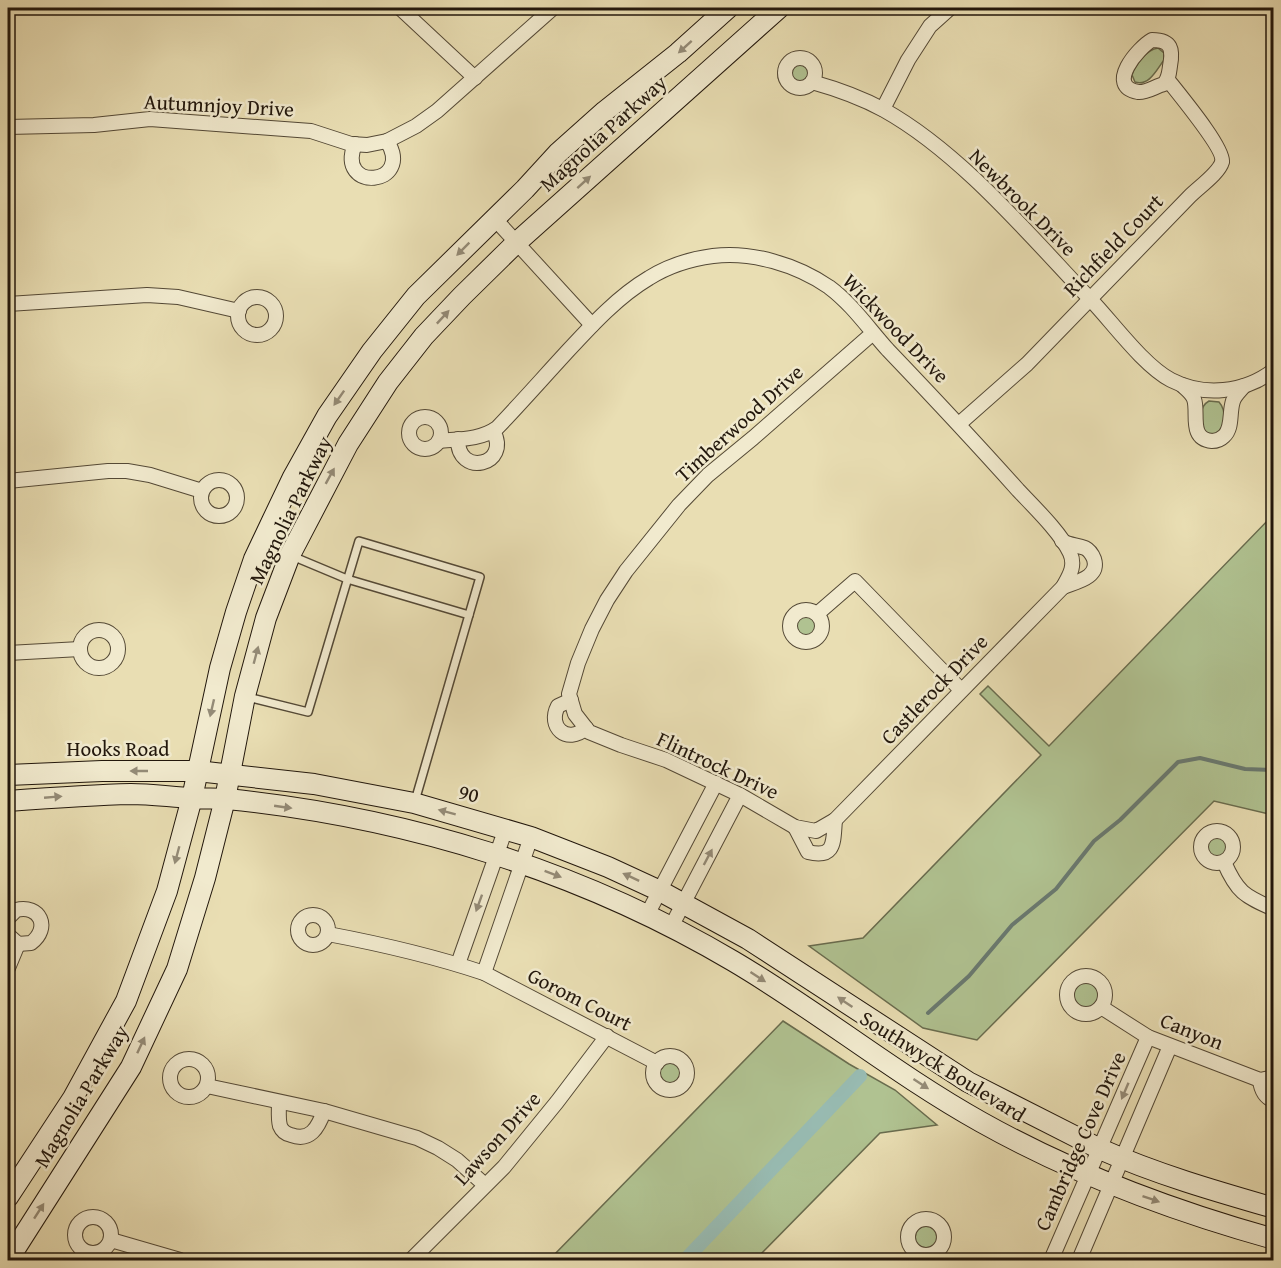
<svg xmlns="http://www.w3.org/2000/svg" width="1281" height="1268" font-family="'Gentium Book Plus',serif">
  <rect width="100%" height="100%" fill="#e9deb3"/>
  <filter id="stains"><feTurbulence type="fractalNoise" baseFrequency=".00333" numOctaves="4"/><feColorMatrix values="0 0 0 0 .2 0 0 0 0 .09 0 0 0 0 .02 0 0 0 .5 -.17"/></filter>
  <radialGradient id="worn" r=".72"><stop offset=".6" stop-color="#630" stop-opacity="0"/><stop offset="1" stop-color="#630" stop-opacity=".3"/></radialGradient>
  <g fill="#b0c291" stroke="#696c4e" stroke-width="1.5">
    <path d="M1158,48L1164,53V60C1157,69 1149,87 1135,82L1132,75C1136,64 1146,50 1158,48Z"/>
    <circle cx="795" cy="74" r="17"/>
    <path d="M1209,401L1219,402C1227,411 1225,427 1216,434L1206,433C1199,424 1198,407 1209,401Z"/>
    <path d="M1273,515V815L1214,801L977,1040L923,1028L809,946L863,938L1041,755L980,694L988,686L1049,746Z"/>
    <circle cx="804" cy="628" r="17"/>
    <circle cx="1213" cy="846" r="17"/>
    <circle cx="1085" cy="994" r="17"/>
    <path d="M783,1021L849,1064L895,1090L937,1125L880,1133L755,1260H549Z"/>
    <circle cx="664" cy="1073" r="17"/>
    <circle cx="927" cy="1237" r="17"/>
  </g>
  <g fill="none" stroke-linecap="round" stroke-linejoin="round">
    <path stroke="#697970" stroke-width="4" d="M928,1013L969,976L1012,925L1056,889L1094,841L1120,820L1178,762L1200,758L1245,769L1274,770"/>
    <path stroke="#98bbb2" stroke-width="14" d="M685,1260L860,1076"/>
    <g stroke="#544936" stroke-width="10">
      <g id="lane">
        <path d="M292,556L347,579L469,615"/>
        <path d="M247,697L308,712L359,541L480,577L415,801"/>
      </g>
    </g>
    <g stroke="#544936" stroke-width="16">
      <g id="street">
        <path d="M400,8L475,78"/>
        <path d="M1152,40C1172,40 1173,50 1170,66C1169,73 1169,78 1164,84C1156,86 1146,93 1138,92C1105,86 1138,48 1152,40Z"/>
        <circle cx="800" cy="73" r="15"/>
        <path d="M812,82C837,89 862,98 884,110C961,153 1030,236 1091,300C1113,323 1143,365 1171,380C1204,397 1244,393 1274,370"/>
        <path d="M883,109L908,60L930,26L950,8"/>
        <path d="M8,127L94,125L150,119L311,131L351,144L367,145L387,141L416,126L437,111L553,8"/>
        <path d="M355,144C335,193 415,186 387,141"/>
        <path d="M494,218L592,325"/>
        <circle cx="257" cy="316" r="19"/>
        <path d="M8,304L147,295L178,297L239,311"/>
        <path d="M1182,385C1186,389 1192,393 1194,399C1199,412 1188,439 1212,441C1216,441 1221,439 1224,436C1233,428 1229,412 1233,401C1235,395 1240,391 1244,386"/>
        <circle cx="425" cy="433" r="16"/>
        <path d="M959,424L1027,364L1190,196C1199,187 1219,173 1222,162C1225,149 1178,93 1168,80"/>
        <path d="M458,439C457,478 512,465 493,431"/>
        <path d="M439,441C459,439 480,440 497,428C520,404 542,379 565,354C590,327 617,297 649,278C668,266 690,259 713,256C752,251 797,265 829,287C852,304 869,329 888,350C932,396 976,443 1018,490C1034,507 1061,533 1070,553C1076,566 1069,576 1063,587L835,820L816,831L795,827L740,795L666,760L621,745L589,732L575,714L569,694L578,663L592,629L607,600L626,571L679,505L708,475L753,438L873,333"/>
        <circle cx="219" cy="498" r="18"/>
        <path d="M8,481L108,471H127L150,475L202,491"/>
        <path d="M1062,541C1069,545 1077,545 1085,548C1089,550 1092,554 1094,559C1100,578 1075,582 1063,587"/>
        <circle cx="806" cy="626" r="16"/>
        <path d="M817,614L855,581L961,690"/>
        <circle cx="99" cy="649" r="19"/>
        <path d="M8,653L80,649"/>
        <path d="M571,700L558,706C547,727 567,745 586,728"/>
        <path d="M795,827L808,852C836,859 833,841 835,820"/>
        <circle cx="1217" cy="847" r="16"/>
        <path d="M1224,862C1237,892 1244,896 1274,909"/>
        <circle cx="313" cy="930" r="15"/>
        <path d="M647,915L716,783"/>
        <path d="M8,918L16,910C40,904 51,928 31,943L18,944L8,935"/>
        <path d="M671,927L740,795"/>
        <path d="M328,934C381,944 433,956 484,973L657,1063"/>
        <path d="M458,964L506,828"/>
        <path d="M8,968L18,944"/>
        <path d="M484,973L531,837"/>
        <circle cx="1086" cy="995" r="19"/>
        <path d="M1101,1007L1148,1037L1260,1080L1274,1077"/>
        <circle cx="670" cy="1073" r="17"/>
        <circle cx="189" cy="1078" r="19"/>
        <path d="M1260,1080C1261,1090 1264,1097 1274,1101"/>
        <path d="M207,1086L324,1111L417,1138L438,1148L457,1160L485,1185"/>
        <path d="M279,1102C279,1110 278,1119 280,1126C282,1131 286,1134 291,1135C310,1142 318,1128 324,1111"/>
        <circle cx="93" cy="1235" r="18"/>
        <circle cx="926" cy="1237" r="18"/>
        <path d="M111,1240L180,1260"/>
        <path d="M411,1260L504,1167L557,1102L607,1036"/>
        <path d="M1051,1260L1148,1037"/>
        <path d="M1079,1260L1170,1046"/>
      </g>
    </g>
    <g stroke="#22170c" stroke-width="22">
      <g id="secondary">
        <path d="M8,775L102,771H197L314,784L414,803L531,837L608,867L660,891L748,939L968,1082L1100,1149C1156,1174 1215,1191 1274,1208"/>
        <path d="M8,801C49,798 90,795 131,794C151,794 172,797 193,798C204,799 216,798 227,799C405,817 579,870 733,961C818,1011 895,1074 981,1122C1072,1173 1173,1211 1274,1239"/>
        <path d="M8,1197L73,1098L126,1001L167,891L192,798L220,668L236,612L254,559L272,521L293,477L327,416L372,351L416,296L525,189L558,153L605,111L678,53L728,8"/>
        <path d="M8,1260L131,1067L177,969L205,878L225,799L245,696L266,618L290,555L348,444L388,382L424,336L462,296L516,243L779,8"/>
      </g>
    </g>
    <use href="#lane" stroke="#f1eace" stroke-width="7"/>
    <use href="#street" stroke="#f1eace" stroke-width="14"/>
    <use href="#secondary" stroke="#f1eace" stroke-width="20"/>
  </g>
  <defs><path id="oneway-solid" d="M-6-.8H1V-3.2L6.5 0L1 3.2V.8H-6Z" transform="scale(1.5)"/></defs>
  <g fill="#948b77">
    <use href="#oneway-solid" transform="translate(685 47) rotate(138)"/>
    <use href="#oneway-solid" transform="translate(584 182) rotate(-42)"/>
    <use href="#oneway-solid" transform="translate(463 249) rotate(135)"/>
    <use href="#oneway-solid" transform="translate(443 317) rotate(-47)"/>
    <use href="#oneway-solid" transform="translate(339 398) rotate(125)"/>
    <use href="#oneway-solid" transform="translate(330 476) rotate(-61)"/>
    <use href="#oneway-solid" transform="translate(256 655) rotate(-75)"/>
    <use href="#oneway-solid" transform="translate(212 708) rotate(103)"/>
    <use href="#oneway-solid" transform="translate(139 771) rotate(-180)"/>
    <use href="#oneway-solid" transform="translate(53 797) rotate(-5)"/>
    <use href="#oneway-solid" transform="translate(283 807) rotate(8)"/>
    <use href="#oneway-solid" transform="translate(447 812) rotate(-165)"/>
    <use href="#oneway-solid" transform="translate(177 855) rotate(105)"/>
    <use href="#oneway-solid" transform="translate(708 857) rotate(-62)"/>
    <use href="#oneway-solid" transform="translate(553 874) rotate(21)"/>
    <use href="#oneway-solid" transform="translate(631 877) rotate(-155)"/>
    <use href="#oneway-solid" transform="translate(479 903) rotate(110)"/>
    <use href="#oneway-solid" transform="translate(758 977) rotate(33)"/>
    <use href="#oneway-solid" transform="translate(845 1002) rotate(-146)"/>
    <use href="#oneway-solid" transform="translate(141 1045) rotate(-65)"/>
    <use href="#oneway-solid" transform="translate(921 1084) rotate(33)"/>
    <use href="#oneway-solid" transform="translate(1125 1091) rotate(113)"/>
    <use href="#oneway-solid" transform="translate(1151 1199) rotate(19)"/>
    <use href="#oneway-solid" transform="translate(39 1211) rotate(-57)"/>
  </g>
  <g text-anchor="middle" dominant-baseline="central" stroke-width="5" stroke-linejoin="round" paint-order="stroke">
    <g font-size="21" fill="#22170c" stroke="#f1eace">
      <text transform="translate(219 105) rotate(3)">Autumnjoy Drive</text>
      <text transform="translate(603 133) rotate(-42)">Magnolia Parkway</text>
      <text transform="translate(1023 202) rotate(45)">Newbrook Drive</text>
      <text transform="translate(1113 245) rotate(-46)">Richfield Court</text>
      <text transform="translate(896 328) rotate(46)">Wickwood Drive</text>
      <text transform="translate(739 423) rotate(-42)">Timberwood Drive</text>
      <text transform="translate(290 510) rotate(-64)">Magnolia Parkway</text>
      <text transform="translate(934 689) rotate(-46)">Castlerock Drive</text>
      <text x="118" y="748">Hooks Road</text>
      <text transform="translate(718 765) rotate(25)">Flintrock Drive</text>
      <text transform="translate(469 793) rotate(15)">90</text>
      <text transform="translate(580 999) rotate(27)">Gorom Court</text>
      <text transform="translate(1192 1031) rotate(22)">Canyon</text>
      <text transform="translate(943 1066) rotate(32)">Southwyck Boulevard</text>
      <text transform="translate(81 1096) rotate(-59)">Magnolia Parkway</text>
      <text transform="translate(497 1138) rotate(-48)">Lawson Drive</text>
      <text transform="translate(1080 1141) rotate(-66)">Cambridge Cove Drive</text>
    </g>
  </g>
  <rect width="1281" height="1268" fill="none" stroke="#e9deb3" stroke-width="30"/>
  <rect x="9" y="9" width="1263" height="1250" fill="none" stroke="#22170c" stroke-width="3"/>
  <rect x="15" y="15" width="1251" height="1238" fill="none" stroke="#22170c" stroke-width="1.5"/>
  <rect width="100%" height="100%" filter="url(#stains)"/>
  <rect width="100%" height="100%" fill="url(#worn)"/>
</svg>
